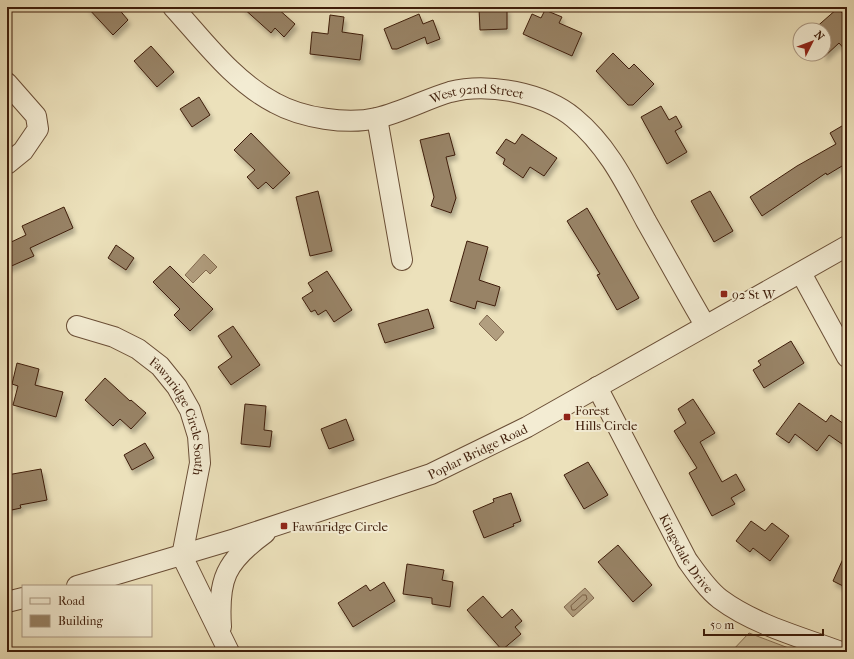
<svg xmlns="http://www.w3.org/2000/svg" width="854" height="659" font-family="'IM FELL French Canon',serif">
  <defs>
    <filter id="shadow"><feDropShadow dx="2.5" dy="4.5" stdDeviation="2" flood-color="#0004"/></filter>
  </defs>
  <rect width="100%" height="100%" fill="#ece1bb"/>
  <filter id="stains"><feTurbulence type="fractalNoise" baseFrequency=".005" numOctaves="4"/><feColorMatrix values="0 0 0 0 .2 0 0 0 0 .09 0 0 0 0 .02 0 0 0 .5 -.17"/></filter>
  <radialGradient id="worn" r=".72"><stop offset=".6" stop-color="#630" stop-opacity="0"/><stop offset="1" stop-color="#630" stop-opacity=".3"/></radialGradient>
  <path fill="#cec09d" stroke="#866e54" d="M749,633L799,652H731Z"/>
  <g fill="#b19e7f" stroke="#836a50">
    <path d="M204,254L217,267L210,274L206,270L193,283L185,275Z"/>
    <path d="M487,315L504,332L496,341L479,324Z"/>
    <path d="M585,588L594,598L573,617L564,607Z"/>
  </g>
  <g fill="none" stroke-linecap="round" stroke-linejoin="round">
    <path stroke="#785e44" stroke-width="1" d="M583,595H586L587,599L575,610H572L571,606Z"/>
  </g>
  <g fill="#988366" stroke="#3e1d0a" filter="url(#shadow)">
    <path d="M87,7H117L128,20L113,35Z"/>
    <path d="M242,7H276L295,24L284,37L275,28L271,33Z"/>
    <path d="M479,8H507V29L480,30Z"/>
    <path d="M838,8L847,19V52L839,43L824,57V30H813Z"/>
    <path d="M545,10L562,17L559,23L582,33L572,56L523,34L532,14L541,18Z"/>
    <path d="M419,14L423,24L433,20L440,39L427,44L425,37L397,49H392L384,29Z"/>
    <path d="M330,15L344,17L342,32L363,35L360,60L310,54L312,32L328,34Z"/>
    <path d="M151,46L174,72L157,87L134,61Z"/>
    <path d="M613,53L629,69L634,64L654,84L633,105H628L596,71Z"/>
    <path d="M199,97L210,115L192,127L180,109Z"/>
    <path d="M661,106L669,120L676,116L682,127L675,131L687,152L667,164L641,117Z"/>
    <path d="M847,123V163L827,175L826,173L762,216L750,197L797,166L836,144L830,133Z"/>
    <path d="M251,133L290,173L273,189L266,182L258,189L247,177L255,170L234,150Z"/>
    <path d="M449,133L455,155L446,157L456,198L451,213L431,206L434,197L420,140Z"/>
    <path d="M522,134L557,158L544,176L530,167L523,178L503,164L505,159L496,153L506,139L515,144Z"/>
    <path d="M318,191L332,251L310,256L296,197Z"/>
    <path d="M710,191L733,231L714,242L691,201Z"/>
    <path d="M64,207L73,228L30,248L34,256L7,268V244L26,235L22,226Z"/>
    <path d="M587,208L639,298L617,310L597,275L600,274L567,221Z"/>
    <path d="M467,241L488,247L479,280L500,287L495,306L477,301L475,309L450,301Z"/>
    <path d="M116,245L134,258L126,270L108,258Z"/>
    <path d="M170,266L213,309L190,331L174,315L180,309L153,282Z"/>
    <path d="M327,271L352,310L334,322L326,310L318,315L315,310L311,312L302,298L313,291L308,283Z"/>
    <path d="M428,309L434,328L385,343L378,324Z"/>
    <path d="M233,326L260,365L231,385L218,367L232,357L218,336Z"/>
    <path d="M791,341L804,363L764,388L753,370L761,365L758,361Z"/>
    <path d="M17,363L39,369L35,385L63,392L56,417L13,405L18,386L12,384Z"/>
    <path d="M105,378L130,401L131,400L146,413L131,429L120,419L113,426L85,400Z"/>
    <path d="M693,399L715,433L700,442L722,482L736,474L745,490L731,498L735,504L712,516L689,473L697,468L674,431L686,423L678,409Z"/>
    <path d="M799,403L826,422L831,415L847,426V437L842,444L829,435L817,451L795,434L789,443L776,434Z"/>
    <path d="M245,404L266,406L264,430L272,431L270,447L241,444Z"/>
    <path d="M346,419L354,440L329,449L321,429Z"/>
    <path d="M145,443L154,458L132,470L124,455Z"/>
    <path d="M588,462L608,495L584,509L564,475Z"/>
    <path d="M41,469L47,500L20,505L21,508L7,511V475Z"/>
    <path d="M511,493L521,521L513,524L514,526L484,538L473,511L494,502L493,499Z"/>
    <path d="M751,521L765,531L772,523L789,536L770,561L753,548L750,552L736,541Z"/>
    <path d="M618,545L652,585L633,602L598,562Z"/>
    <path d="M847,550V588L833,581Z"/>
    <path d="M407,564L444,570L442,580L453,582L450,607L432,604V598L403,594Z"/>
    <path d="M384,582L395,601L353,627L338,603L366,585L370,591Z"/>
    <path d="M483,596L502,618L512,609L522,621L515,627L521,634L502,650L467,610Z"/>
  </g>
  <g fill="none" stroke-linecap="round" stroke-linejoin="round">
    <g stroke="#6a4e36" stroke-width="22">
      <g id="minor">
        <path id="s1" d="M173,7C204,41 233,81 275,103C302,118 347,125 377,118C403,112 426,99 450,92C488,82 544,93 574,118C608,146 626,184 646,221C666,256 685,291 705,325"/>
        <path d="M7,83L36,116L38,129L23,151L7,164"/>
        <path d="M377,118L402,260"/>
        <path d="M801,273L847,357"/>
        <path id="s2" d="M77,326L114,337L138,349L160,366L177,387L190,410L198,436L200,463L182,556L229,652"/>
        <path id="s3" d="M597,387L687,560C697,574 707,589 720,599C755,625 801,637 841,652"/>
        <path id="s4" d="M77,586L235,539L431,474L527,427L847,246"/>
        <path d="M7,602L23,598"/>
        <path d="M221,627C218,579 225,562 265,533"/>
      </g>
    </g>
    <use href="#minor" stroke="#f3ecd3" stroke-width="20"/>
  </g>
  <g fill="#8f2418" stroke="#f3ecd3" stroke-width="1.5">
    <rect x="720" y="290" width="8" height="8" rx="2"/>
    <rect x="563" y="413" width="8" height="8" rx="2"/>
    <rect x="280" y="522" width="8" height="8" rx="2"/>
  </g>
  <g text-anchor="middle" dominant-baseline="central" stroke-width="4" stroke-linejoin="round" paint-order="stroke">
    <g font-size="13" fill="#3e1d0a" stroke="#f3ecd3">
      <text stroke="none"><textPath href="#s1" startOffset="350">West 92nd Street</textPath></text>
      <text stroke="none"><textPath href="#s2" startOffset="148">Fawnridge Circle South</textPath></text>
      <text stroke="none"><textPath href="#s4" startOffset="423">Poplar Bridge Road</textPath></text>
      <text stroke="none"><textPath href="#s3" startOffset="189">Kingsdale Drive</textPath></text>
    </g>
    <g font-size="13" fill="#3e1d0a" stroke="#f3ecd3" text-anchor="start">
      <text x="732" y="294">92 St W</text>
      <text x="575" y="410">Forest<tspan x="575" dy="15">Hills Circle</tspan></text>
      <text x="292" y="526">Fawnridge Circle</text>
    </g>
  </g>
  <rect width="854" height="659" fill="none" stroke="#ece1bb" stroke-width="24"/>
  <rect x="8" y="8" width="838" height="643" fill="none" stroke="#3e1d0a" stroke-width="2"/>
  <rect x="12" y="12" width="830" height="635" fill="none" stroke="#3e1d0a"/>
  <rect x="22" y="585" width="130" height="52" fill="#f3ecd3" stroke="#ab9983"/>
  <rect x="30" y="598" width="20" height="6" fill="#f3ecd3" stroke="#ab9983"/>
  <text x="58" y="605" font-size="12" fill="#3e1d0a">Road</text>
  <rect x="30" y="615" width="20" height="12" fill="#988366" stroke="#ab9983"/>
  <text x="58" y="625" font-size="12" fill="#3e1d0a">Building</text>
  <g transform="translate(812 42) rotate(48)"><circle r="19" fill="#f3ecd3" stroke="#ab9983"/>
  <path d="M0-3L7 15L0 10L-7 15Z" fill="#8f2418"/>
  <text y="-6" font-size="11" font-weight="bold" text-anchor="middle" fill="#3e1d0a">N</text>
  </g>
  <path d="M704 629v6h119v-6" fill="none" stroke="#3e1d0a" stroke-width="2"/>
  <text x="710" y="629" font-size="12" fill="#3e1d0a" stroke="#f3ecd3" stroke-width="3" paint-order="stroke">50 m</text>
  <rect width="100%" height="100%" filter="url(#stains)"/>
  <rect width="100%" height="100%" fill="url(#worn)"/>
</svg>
